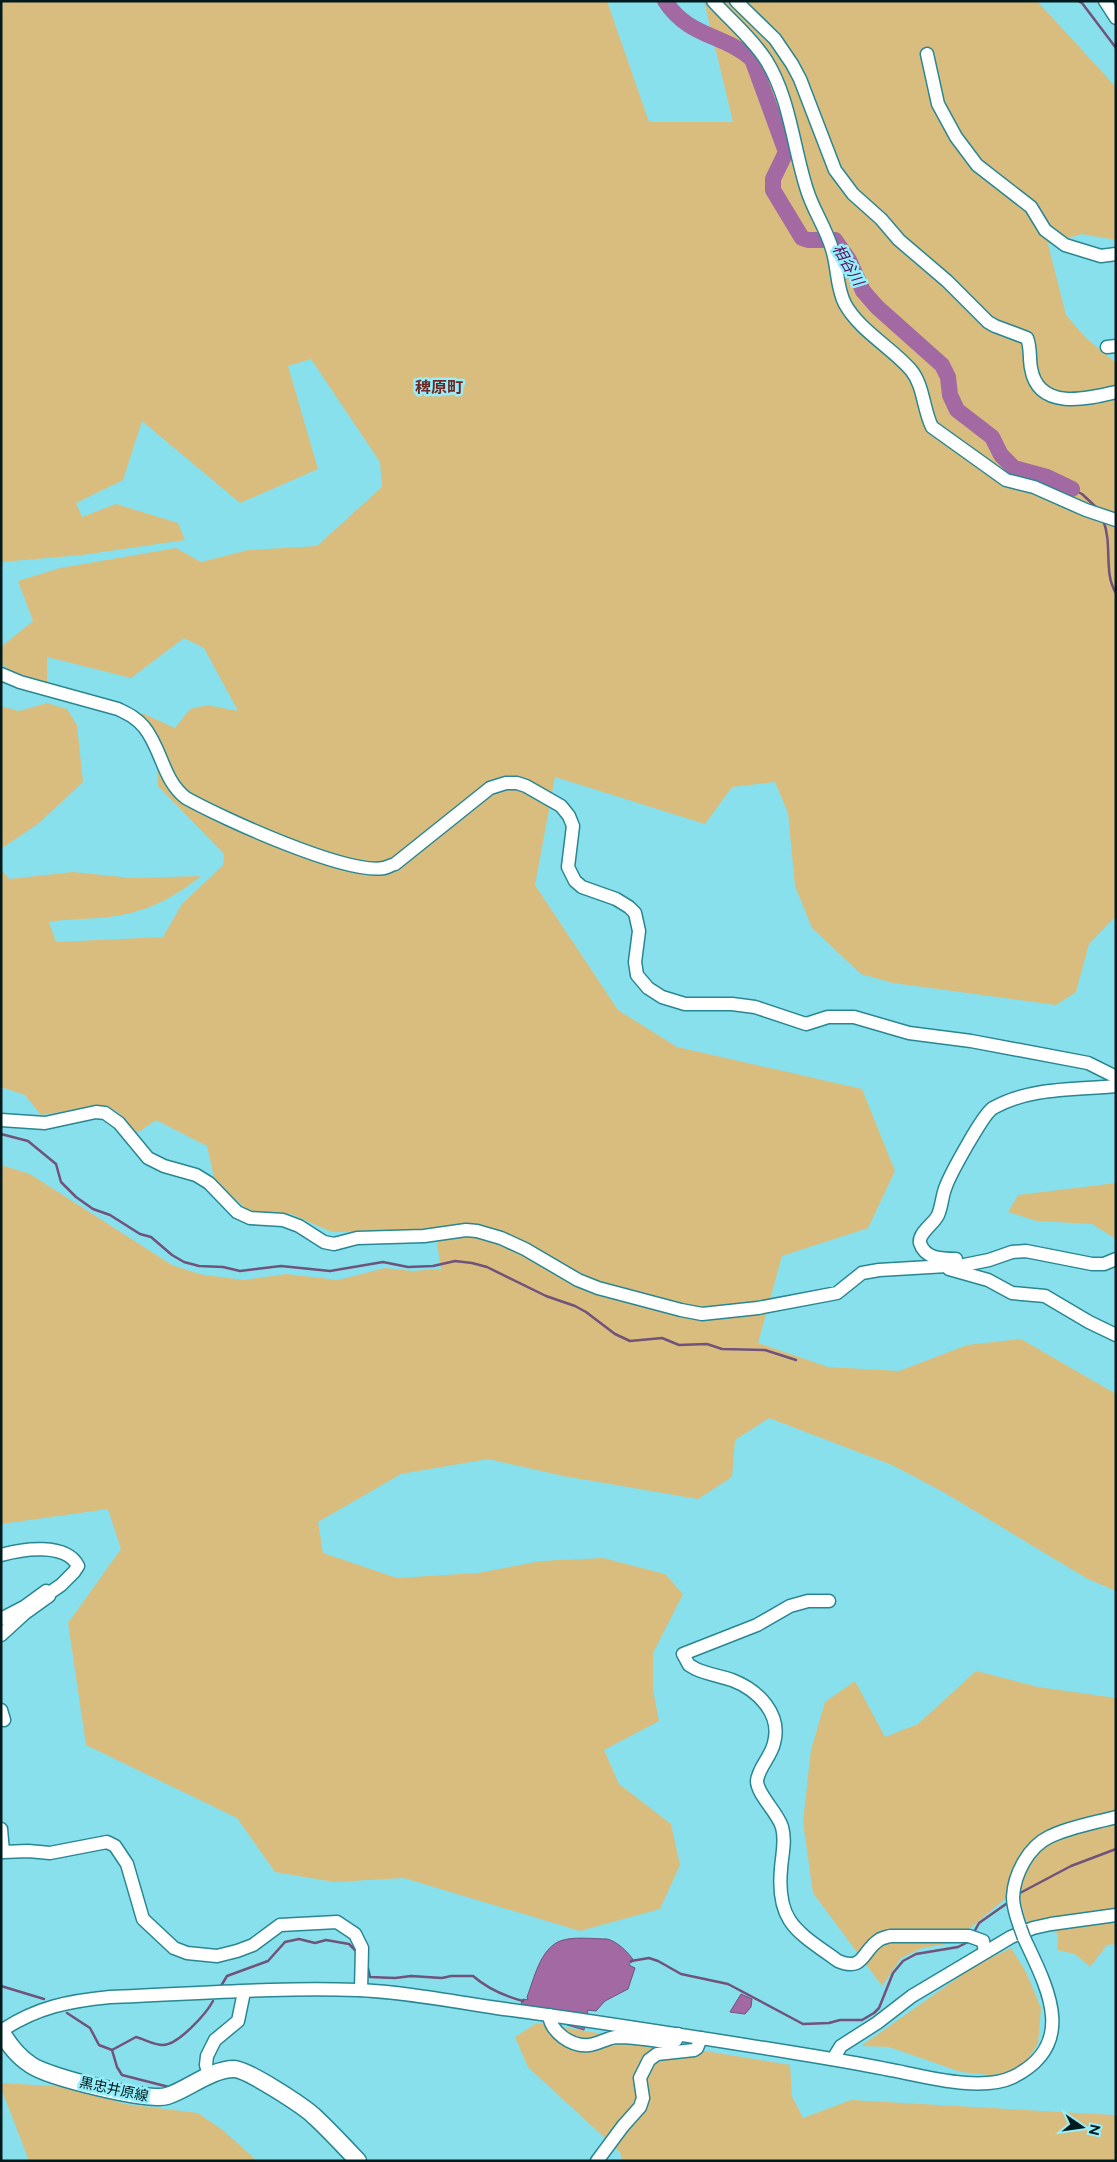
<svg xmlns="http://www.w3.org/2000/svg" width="1117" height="2162" font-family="Raleway,'Noto Sans JP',sans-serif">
  <rect width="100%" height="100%" fill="#88e0ec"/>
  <g fill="#d9bd7f">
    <path d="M1,1H607L649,122H733L704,1H1037L1116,87V240L1082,234L1048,244L1066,315L1086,338L1116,363V916L1089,944L1076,992L1056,1005L893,983L861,974L812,928L795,886L788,813L775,782L732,787L705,824L555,777L535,885L618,1010L677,1047L862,1089L895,1171L868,1228L782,1256L758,1343L828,1367L899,1371L967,1345L1021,1339L1116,1394V1591L1086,1578L945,1493L892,1465L769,1418L735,1440L732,1477L698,1499L563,1476L488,1459L401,1474L318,1522L323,1553L397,1578L478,1573L541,1561L603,1558L665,1574L683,1594L653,1653V1690L659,1721L604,1750L619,1784L671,1824L680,1865L660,1909L580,1931L404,1878L334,1882L275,1872L237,1818L86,1745L68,1623L121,1549L108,1509L1,1524V1165L30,1174L172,1265L199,1274L243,1280L286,1274L338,1280L385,1268L412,1271L441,1269L435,1230L332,1232L289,1213L280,1214L249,1211L215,1182L207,1146L156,1120L137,1133L118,1112L105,1105L41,1115L25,1095L1,1087V869L9,879L73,872L132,878L201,876C175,897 149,911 115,916C93,920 71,918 49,922L56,942L163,937L182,904L223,865L224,854L158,786L155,730L141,716L142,713L175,728L190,709L207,705L238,711L204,648L184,638L131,678L47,657V682L15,673L1,664V647L33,621L18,581L60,568L176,548L201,562L248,550L317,546L382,487L380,462L311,359L288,366L318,469L240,503L142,421L123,480L76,503L82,517L116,504L178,523L185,540L82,555L1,562Z"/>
    <path d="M47,703L67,709L77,725L83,782L39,823L1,849V706L19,711Z"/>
    <path d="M1116,1183V1239L1092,1224L1037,1221L1008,1212L1018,1195Z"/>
    <path d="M976,1671L1038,1687L1116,1698V1944L1107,1945L1090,1967L1075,1954L1057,1950L1058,1934L1025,1920L1021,1901L1005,1899L969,1929L959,1942L922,1948L901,1958L882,1986L813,1893L803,1822L811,1750L825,1702L855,1681L885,1737L918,1724Z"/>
    <path d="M1011,1948L1026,1972L1041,2008L1038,2044L1027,2060L1010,2072L991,2075L961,2072L889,2047L861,2046L976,1965Z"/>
    <path d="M537,2023L790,2065L792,2096L803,2118L851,2100L1114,2115H1116V2161H622L620,2152L528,2067L515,2037Z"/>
    <path d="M1,2083L69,2087L125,2104L198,2113L224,2131L257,2161H29L1,2088Z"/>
  </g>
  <g fill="#a269a3" stroke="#71527b">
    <path d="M607,1939C617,1941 629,1953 634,1961L630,1963L629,1965L635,1968L628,1989L605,2001L596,2011L588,2010L584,2030L567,2025L568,2012L521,2004L523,1999L528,2000L527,1997C534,1979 540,1949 560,1941C574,1936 593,1939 607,1939Z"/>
    <path d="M741,1994L752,1999L751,2007L745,2014L730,2012Z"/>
  </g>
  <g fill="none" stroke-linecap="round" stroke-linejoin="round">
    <g stroke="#71527b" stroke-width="2.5">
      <path d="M1078,1L1082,3L1116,48"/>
      <path d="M1072,489L1082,494L1097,508"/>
      <path d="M1103,520C1113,544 1103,573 1116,593"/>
      <path d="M1,1134L28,1141L56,1164L61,1182L76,1197L93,1209L110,1215L140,1234L151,1237L172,1255L184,1262L199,1266L223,1267L240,1271L281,1266L330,1271L383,1262L408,1267L433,1266L455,1261L472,1263L487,1267L546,1296L575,1306L586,1312L615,1334L630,1341L662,1338L679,1345L707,1344L722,1349L765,1350L796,1360"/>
      <path d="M1020,1893L1071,1866L1116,1849"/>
      <path d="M973,1934L979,1923L1006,1904"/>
      <path d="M631,1961L649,1958L658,1961L681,1974L728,1984L803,2024L829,2023L840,2020H862L874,2013L879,2008L893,1973L903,1961L916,1954L958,1947L970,1941"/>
      <path d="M367,1964L370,1977L395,1978L411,1976L442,1978L451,1976H473C488,1989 504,1996 523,2001"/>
      <path d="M1,1986L44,1999"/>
      <path d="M221,1986L227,1976L268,1961L285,1942L299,1939L315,1943L326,1940L349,1944L357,1952"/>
      <path d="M67,2013L90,2028L99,2045L112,2050L117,2067L122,2075L169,2087"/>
      <path d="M112,2050L136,2037C144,2039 154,2045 163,2045C178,2045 206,2014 213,2001"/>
    </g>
    <path stroke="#a269a3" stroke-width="16" d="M665,1C689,38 724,34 752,59L786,152L773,179V190L802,238L808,240H835L849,260L863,291L877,307L942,365L948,377L950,395L957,410L992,437L1001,455L1014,468L1047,477L1072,489"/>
    <g stroke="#288792" stroke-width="15">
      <g id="minor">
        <path d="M713,1C731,21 752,38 766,60C790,98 793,147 807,190C813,210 826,228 832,249C838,267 836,287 845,304C860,331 891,347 911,370C924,386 923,409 932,427L1006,480L1034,487L1086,510L1116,520"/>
        <path d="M736,1L775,39L792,64L800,79L835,170L853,194L881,219L899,240L947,281L988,322L995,326L1027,338C1031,348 1029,357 1031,368C1038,411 1087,399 1116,392"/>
        <path d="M1105,1L1116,18"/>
        <path d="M927,54L938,104L956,137L977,165L1031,207L1045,230L1065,245L1101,256L1116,254"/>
        <path d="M1107,347L1116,346"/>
        <path d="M1,674L20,682L118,709C128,714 137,718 144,727C162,749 163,781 186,798C222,818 346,875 384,868C388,867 391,865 395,864L490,788L506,783H517L526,786L561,806L569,816L573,826L568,867L575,881L582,887L616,899L629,907L635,913L639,931L635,962L637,975L648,988L662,997L685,1004H732L755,1007L806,1024L828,1017H854L909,1033L971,1041L1088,1063L1116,1077"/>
        <path d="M1,1120L45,1123L96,1112L105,1113L119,1123L148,1158L164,1166L196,1175L209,1183L237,1212L250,1218L283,1220L299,1226L324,1242L334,1244L357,1238L424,1236L466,1230L477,1231L501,1238L525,1249L578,1280L598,1288L681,1310L702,1314L758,1308L837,1293L862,1273L879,1270L964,1265L989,1260L1012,1252L1026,1251L1092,1264H1104L1116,1259"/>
        <path d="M956,1259C942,1259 925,1259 920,1243C918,1233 934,1224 938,1215C942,1206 942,1195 946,1186C951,1173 983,1114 993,1108C1030,1087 1075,1090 1116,1086"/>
        <path d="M949,1269L988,1280L1012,1293L1045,1296L1089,1322L1116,1335"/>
        <path d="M1,1555C22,1549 66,1542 78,1566L74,1572L61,1585L48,1594"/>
        <path d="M829,1601H808L790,1606L757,1625L683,1654L689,1665L696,1669C707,1674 720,1676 732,1680C758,1690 782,1714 774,1743C771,1757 758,1768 757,1781C757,1794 778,1813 782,1827C786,1841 782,1854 781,1869C776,1923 798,1932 838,1961C864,1972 862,1951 879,1940C882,1938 887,1937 890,1936H969L983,1941L985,1952"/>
        <path d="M1,1619L24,1607L46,1591L49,1596L24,1614L1,1635"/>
        <path d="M1,1710L4,1720"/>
        <path d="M1,1829L3,1852L28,1851L50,1853L107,1842L115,1846L127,1864L143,1919L174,1948L187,1953L217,1956L237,1951L253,1945L280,1925L337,1922L355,1934L362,1948L361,1990"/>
        <path d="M1020,1927C1017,1918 1013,1908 1013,1897C1014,1875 1028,1847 1049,1837C1069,1827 1094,1823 1116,1817"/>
        <path d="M549,2015C551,2032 571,2047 589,2045C598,2044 607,2038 616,2037C634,2037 653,2040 671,2043L676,2040L678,2034"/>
        <path d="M1,2031C37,2007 69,2001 110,1997C193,1994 276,1987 358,1990C404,1992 451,2001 497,2008C597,2021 696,2037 795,2053C826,2058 856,2063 886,2069C920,2075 980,2093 1013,2077C1079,2044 1047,1987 1024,1938"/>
        <path d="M833,2059L841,2046L877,2023L912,1996L1011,1937L1033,1928L1051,1924L1116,1915"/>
        <path d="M209,2075L206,2065L207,2056L215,2040L238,2021L244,1992"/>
        <path d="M597,2161L623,2126L640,2107L643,2098L640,2078L649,2060L657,2054L694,2050L697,2048L701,2038"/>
      </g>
    </g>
    <g stroke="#288792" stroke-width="19">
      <path id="major" d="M1,2031C9,2045 17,2056 31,2065C48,2077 148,2102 167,2096C187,2090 211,2069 234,2069C247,2069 305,2107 315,2117C330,2131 344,2146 358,2161"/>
    </g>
    <use href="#minor" stroke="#fff" stroke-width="12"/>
    <use href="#major" stroke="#fff" stroke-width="16"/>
    <g stroke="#288792" stroke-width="15" stroke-linecap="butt">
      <path id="minor-bridge" d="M1020,1927L1024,1938"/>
    </g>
    <use href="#minor-bridge" stroke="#fff" stroke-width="12"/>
  </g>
  <g text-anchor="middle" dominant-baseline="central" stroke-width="5" stroke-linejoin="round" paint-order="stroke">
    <g font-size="14" fill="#001b1e" stroke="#95eefa">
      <text transform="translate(114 2089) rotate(12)">黒忠井原線</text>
    </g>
    <g font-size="15" font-style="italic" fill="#570d59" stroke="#95eefa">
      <text transform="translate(848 265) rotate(59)">相谷川</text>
    </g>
    <g font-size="16" font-weight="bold" fill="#6e2924" stroke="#95eefa">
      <text x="439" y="387">稗原町</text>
    </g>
  </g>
  <rect width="1117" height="2162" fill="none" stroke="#001b1e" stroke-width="5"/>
  <g transform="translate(1082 2127) rotate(103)" stroke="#95eefa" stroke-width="4" paint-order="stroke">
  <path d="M0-4L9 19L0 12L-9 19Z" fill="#001b1e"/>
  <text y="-8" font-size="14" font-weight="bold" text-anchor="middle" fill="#001b1e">N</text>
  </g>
</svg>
